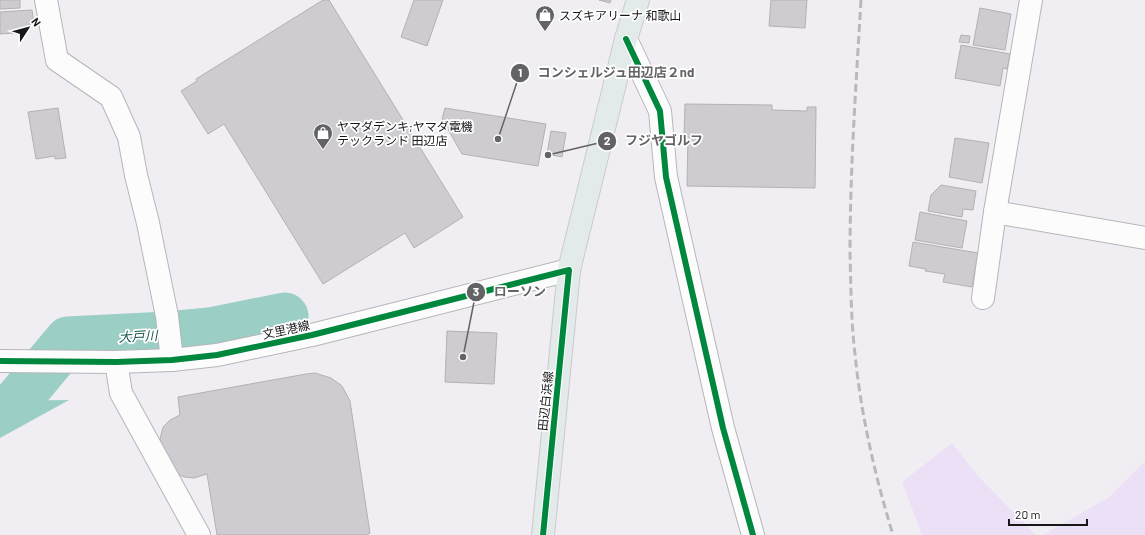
<svg xmlns="http://www.w3.org/2000/svg" width="1145" height="535" font-family="Barlow,'Noto Sans JP',sans-serif">
  <rect width="100%" height="100%" fill="#f0eef3"/>
  <g fill="#ece0f7">
    <path d="M952,443L978,476L1036,535H922L902,482Z"/>
    <path d="M1145,461V535H1043L1108,498Z"/>
  </g>
  <path fill="#9bcec5" d="M69,400L0,438V401Z"/>
  <g fill="none" stroke-linecap="round" stroke-linejoin="round">
    <path stroke="#9bcec5" stroke-width="47" d="M17,401L68,340L167,335L210,331L285,316"/>
  </g>
  <g fill="#ceccd0" stroke="#b2b1b4">
    <path d="M0,0H20V8L0,9Z"/>
    <path d="M323,0H329L463,217L414,248L405,233L323,284L224,124L208,134L181,91L197,81L196,79Z"/>
    <path d="M414,0H443L427,46L401,37Z"/>
    <path d="M599,0H611L610,3Z"/>
    <path d="M771,0H807L805,28L769,26Z"/>
    <path d="M980,8L1011,14L1005,50L973,45Z"/>
    <path d="M32,10L34,24L28,25V32L0,34V12Z"/>
    <path d="M961,35L970,36L969,43L959,42Z"/>
    <path d="M961,45L1010,54L1007,69L1003,68L1000,86L955,78Z"/>
    <path d="M685,104L772,105V110L807,111V107H816L815,188L687,186L688,136H684Z"/>
    <path d="M58,108L66,158L55,159V156L36,159L28,112Z"/>
    <path d="M445,108L546,124L538,166L462,154L442,119Z"/>
    <path d="M551,131L566,133L562,157L547,154Z"/>
    <path d="M955,138L989,143L982,183L949,177Z"/>
    <path d="M941,185L976,191L973,210L963,209L962,217L928,211L931,195Z"/>
    <path d="M920,212L967,221L962,248L915,240Z"/>
    <path d="M913,242L978,253L972,287L943,282L945,274L925,271L926,269L909,266Z"/>
    <path d="M447,331L497,333L494,384L445,382Z"/>
    <path d="M315,373L331,378L342,386L350,401L370,533L367,535H217L207,474L194,478L184,477L173,472L160,443V439L163,427L170,420L180,415L178,397L306,374Z"/>
  </g>
  <g fill="none" stroke-linecap="round" stroke-linejoin="round">
    <g stroke="#b7b5b9" stroke-width="24">
      <g id="street">
        <path d="M46,0L57,60L111,97L129,137L136,175L148,223L167,316L172,360"/>
        <path d="M1031,0L995,212L1145,238"/>
        <path d="M626,39L660,111L666,177L723,428L753,535"/>
        <path d="M983,298L995,212"/>
        <path d="M116,362L121,393L199,535"/>
      </g>
    </g>
    <g stroke="#b7b5b9" stroke-width="24">
      <path id="secondary" d="M0,361L116,362L172,360L217,355L312,335L569,270"/>
    </g>
    <g stroke="#cbcacd" stroke-width="24">
      <path id="primary" d="M543,535L569,270L626,39L638,0"/>
    </g>
    <use href="#street" stroke="#fdfcfd" stroke-width="22"/>
    <use href="#secondary" stroke="#fdfcfd" stroke-width="22"/>
    <use href="#primary" stroke="#e2ebea" stroke-width="22"/>
    <path stroke="#bab9ba" stroke-width="3" stroke-dasharray="8 4" stroke-linecap="butt" d="M861,0C856,85 850,169 850,254C851,288 851,321 855,354C861,415 875,476 893,535"/>
    <g stroke="#fff" stroke-width="8">
      <g id="cycleway">
        <path d="M626,39L660,111L666,177L723,428L753,535"/>
        <path d="M0,361L116,362L172,360L217,355L312,335L569,270L543,535"/>
      </g>
    </g>
    <use href="#cycleway" stroke="#00873e" stroke-width="6"/>
  </g>
  <defs>
    <g id="shop-pin" transform="scale(1)"><path d="M0 17L-7.5 6A9.5 9.5 0 1 1 7.5 6Z" fill="#636265" stroke="#fff"/><path d="M-5-2.5h2.3a2.7 3.5 0 0 1 5.4 0H5L5.5 6h-11ZM-1.5-2.5h3a1.5 2.3 0 0 0-3 0Z" fill="#fff"/></g>
  </defs>
  <g fill-rule="evenodd">
    <use href="#shop-pin" x="545" y="15"/>
    <use href="#shop-pin" x="323" y="133"/>
  </g>
  <g text-anchor="middle" dominant-baseline="central" stroke-width="3.5" stroke-linejoin="round" paint-order="stroke">
    <g font-size="12" fill="#171619" stroke="#fff" text-anchor="start">
      <text x="559" y="15">スズキアリーナ 和歌山</text>
      <text x="337" y="126">ヤマダデンキ;ヤマダ電機<tspan x="337" dy="14">テックランド 田辺店</tspan></text>
    </g>
    <g font-size="12" fill="#171619" stroke="#fff">
      <text transform="translate(286 329) rotate(-12)">文里港線</text>
      <text transform="translate(545 401) rotate(-84)">田辺白浜線</text>
    </g>
    <g font-size="13" font-style="italic" fill="#18574c" stroke="#fff">
      <text transform="translate(138 336) rotate(-3)">大戸川</text>
    </g>
  </g>
  <path fill="none" stroke="#636265" stroke-width="1.5" d="M498 139L520 73M548 155L607 141M463 357L476 292"/>
  <g fill="#636265" stroke="#fff" stroke-width="1.5">
    <circle cx="498" cy="139" r="4"/>
    <circle cx="548" cy="155" r="4"/>
    <circle cx="463" cy="357" r="4"/>
    <circle cx="520" cy="73" r="10"/>
    <circle cx="607" cy="141" r="10"/>
    <circle cx="476" cy="292" r="10"/>
  </g>
  <g font-size="12" text-anchor="middle" font-weight="bold" fill="#fff">
    <text x="520" y="77">1</text>
    <text x="607" y="145">2</text>
    <text x="476" y="296">3</text>
  </g>
  <g font-size="13" text-anchor="middle" font-weight="bold" fill="#636265" stroke="#fff" stroke-width="3.5" stroke-linejoin="round" paint-order="stroke">
    <text x="616" y="77">コンシェルジュ田辺店２nd</text>
    <text x="664" y="145">フジヤゴルフ</text>
    <text x="520" y="296">ローソン</text>
  </g>
  <g transform="translate(28 28) rotate(54)" stroke="#ffffff" stroke-width="3" paint-order="stroke">
  <path d="M0-3L7 15L0 10L-7 15Z" fill="#171619"/>
  <text y="-6" font-size="11" font-weight="bold" text-anchor="middle" fill="#171619">N</text>
  </g>
  <path d="M1009 519v6h78v-6" fill="none" stroke="#171619" stroke-width="2"/>
  <text x="1015" y="519" font-size="12" fill="#171619" stroke="#ffffff" stroke-width="3" paint-order="stroke">20 m</text>
</svg>
